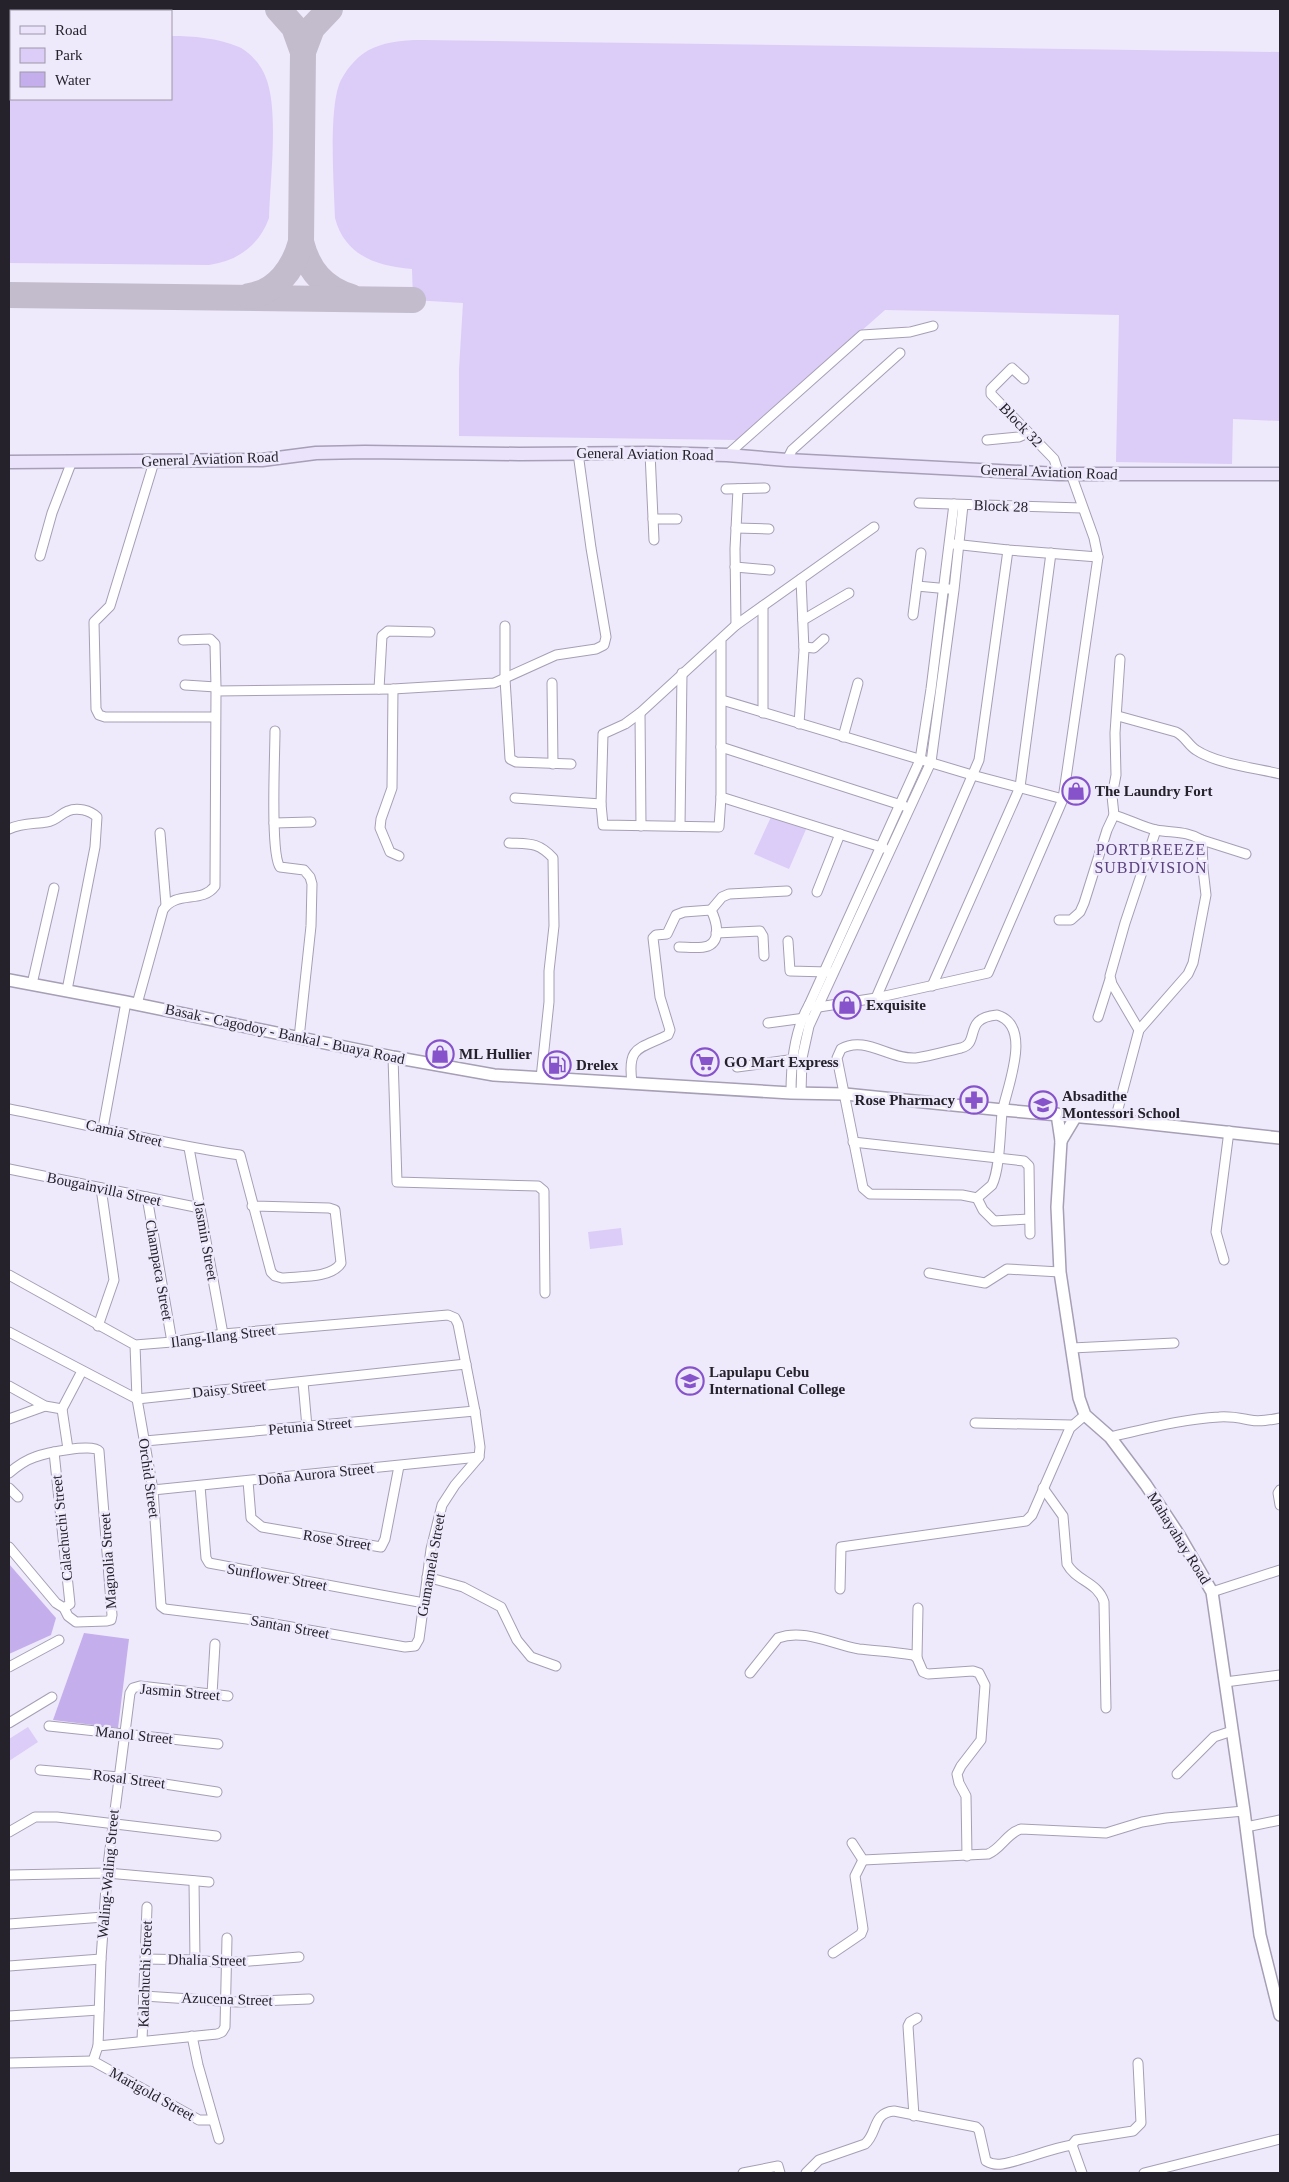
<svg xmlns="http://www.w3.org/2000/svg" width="1289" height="2182" font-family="'Times New Roman',serif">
  <rect width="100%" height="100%" fill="#efe9fc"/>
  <g fill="#dbcdf7">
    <path d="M9,34H11V99H171V36C193,36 218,38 239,47C250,52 262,66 266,78C279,111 270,180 269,218C259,246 237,261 209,265L9,263Z"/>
    <path d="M423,40L1280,52V421L1233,419L1232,464L1116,462L1119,315L885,310L738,440L459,436V369L463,303L413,300L412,269C377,266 345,256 335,218C334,186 328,106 341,80C348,67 359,54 373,48C389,41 406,40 423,40Z"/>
    <path d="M771,817L807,827L789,869L754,854Z"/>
    <path d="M621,1228L623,1245L590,1249L588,1232Z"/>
    <path d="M28,1727L38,1742L9,1761V1739Z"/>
  </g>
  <g fill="#c4afec">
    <path d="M9,1564L56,1618L51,1635L9,1654Z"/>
    <path d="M84,1633L129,1639L118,1728L53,1720Z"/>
  </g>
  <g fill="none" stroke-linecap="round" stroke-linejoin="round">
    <g stroke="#c2bccd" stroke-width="26">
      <path d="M278,9L294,27L303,52"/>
      <path d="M301,242C308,270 323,288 351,297"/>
      <path d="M9,295L413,300"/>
      <path d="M249,296C277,292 294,268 301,242L303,52L312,28L330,9"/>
    </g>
    <g stroke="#a69fb5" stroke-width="11">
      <g id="minor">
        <path d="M1024,379L1012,368L991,389V394L1054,459L1059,474"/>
        <path d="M987,440L1019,437L1028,433"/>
        <path d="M650,453L654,540"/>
        <path d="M727,455L862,335L910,332L933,326"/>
        <path d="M787,460L792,450L900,353"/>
        <path d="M154,462L110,606L94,622L96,709L99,715L105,717H215"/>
        <path d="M726,489L765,488"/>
        <path d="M919,503L1082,508"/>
        <path d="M653,519H677"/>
        <path d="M736,528L769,529"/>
        <path d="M953,544L1008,550L1098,557"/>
        <path d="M40,556L52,513L72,461"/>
        <path d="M735,567L770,570"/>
        <path d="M917,586L949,589"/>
        <path d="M913,615L921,553"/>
        <path d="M803,620L849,593"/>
        <path d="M736,625L735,549L738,489"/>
        <path d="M505,626V679L510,759L516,762L571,764"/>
        <path d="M721,639V797L719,827L603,825L601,804L603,734L625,724L640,713L736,625L874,527"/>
        <path d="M183,640L210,639L215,644L216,687L185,685"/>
        <path d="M804,647L814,648L824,639"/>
        <path d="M552,683L553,764"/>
        <path d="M379,689L382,636L388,631L430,632"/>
        <path d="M393,689L392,788L381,819L380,828L390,852L399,856"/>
        <path d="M722,700L972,775L1063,799"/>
        <path d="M640,713L641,826"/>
        <path d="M763,713V606"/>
        <path d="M1118,716L1176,732C1185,736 1188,745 1196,750C1217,764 1256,768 1280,774"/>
        <path d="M799,724L804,650L801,579"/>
        <path d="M275,731C275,754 270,854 280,867L304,870L310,877L312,884L311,926L299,1038"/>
        <path d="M843,737L858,683"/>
        <path d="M721,747L904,806"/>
        <path d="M721,797L884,848"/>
        <path d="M515,798L601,804"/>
        <path d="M274,823L311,822"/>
        <path d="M680,826L682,673"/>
        <path d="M9,829C21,823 34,824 47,822C56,821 60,814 68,811C77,807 90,810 97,817L95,847L67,990"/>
        <path d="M160,833L166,905"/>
        <path d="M1202,840L1246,854"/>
        <path d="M509,843C530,844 538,842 553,858L554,926L549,971V1002L541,1078"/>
        <path d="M817,892L840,834"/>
        <path d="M711,910L722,897L729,894L787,891"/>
        <path d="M1059,920H1071L1080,912L1084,903L1107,830L1114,815"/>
        <path d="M716,933L760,931L763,936L764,956"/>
        <path d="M788,941L790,971L828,972"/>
        <path d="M679,947C687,947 700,949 708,946C722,940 716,920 711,910"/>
        <path d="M32,984L54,888"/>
        <path d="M932,986L1020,787L1051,553"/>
        <path d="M876,998L979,760L1008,550"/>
        <path d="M137,1004L163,910C176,890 202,904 215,886L216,691L393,689L494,683L556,655L596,649L604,645L606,637L591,548L578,453"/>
        <path d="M809,1005L819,1007L876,998L988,973L1063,799L1098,557L1094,538L1071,474"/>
        <path d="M997,1015C1034,1026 1006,1089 1002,1113C1000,1132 1000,1169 992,1185L977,1198L962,1195L870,1194L863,1188L837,1058L841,1049C865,1035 890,1060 916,1058C931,1056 947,1051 961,1048C981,1043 962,1018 997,1015Z"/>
        <path d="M1098,1017L1110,979"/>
        <path d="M768,1023L805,1018"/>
        <path d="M1139,1030L1112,984L1110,976L1125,923L1156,830"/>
        <path d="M393,1057L397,1182L538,1186L544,1191V1196L545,1293"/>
        <path d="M737,1067L796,1059"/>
        <path d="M632,1082C627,1046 639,1049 668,1035L670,1030L660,997L653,938L656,935L667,934L676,915L684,912L711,910"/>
        <path d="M791,1093C791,1063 794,1031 809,1005L920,760L931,689L954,504"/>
        <path d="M801,1093L802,1058L809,1026L931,762L954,590L963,505"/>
        <path d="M9,1109C86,1124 162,1144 240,1155L271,1272L275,1276L282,1278C299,1276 331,1279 341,1263L335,1210L329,1208L252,1206"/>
        <path d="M1115,1120L1139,1030L1188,974L1193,963L1206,895L1203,869L1202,840C1187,831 1173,833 1156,830C1142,827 1128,819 1114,815L1112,796L1116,775L1115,733L1120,659"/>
        <path d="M103,1128L126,1002"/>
        <path d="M853,1142L1024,1161L1029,1166L1030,1234"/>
        <path d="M189,1148L223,1334"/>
        <path d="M9,1169L200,1208"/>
        <path d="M147,1197L172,1342"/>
        <path d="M977,1198L983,1210L994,1221L1029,1219"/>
        <path d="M1224,1260L1216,1232L1229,1131"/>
        <path d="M929,1273L985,1283L1007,1269L1060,1272"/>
        <path d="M9,1275L135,1345L172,1342L223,1334L448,1315L455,1318L458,1324L475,1411L480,1447L479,1457L455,1485L442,1505L431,1549L419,1639L415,1646L405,1647L247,1619L165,1609L161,1606L153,1490L137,1399L135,1345"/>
        <path d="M98,1326L114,1280L101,1188"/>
        <path d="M9,1332L137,1399L466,1364"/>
        <path d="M1072,1348L1174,1343"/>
        <path d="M303,1382L307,1427"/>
        <path d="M9,1386L45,1406L62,1409"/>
        <path d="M9,1419L45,1406"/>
        <path d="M975,1423L1071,1425"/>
        <path d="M1110,1437C1146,1429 1182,1419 1219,1417C1231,1416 1239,1418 1250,1420C1260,1422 1270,1420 1280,1418"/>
        <path d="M145,1441L475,1411"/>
        <path d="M68,1449L62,1409L82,1371"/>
        <path d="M9,1473C16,1467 26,1460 35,1457C46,1453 93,1443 99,1451L112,1615L111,1620L107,1621L76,1622L68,1616L64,1608"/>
        <path d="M248,1481L251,1518L262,1527L381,1547L385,1539L399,1466"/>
        <path d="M200,1486L206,1558L209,1563L424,1603"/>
        <path d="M9,1488L18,1497"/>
        <path d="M1043,1488L1063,1516L1067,1564C1076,1581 1098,1582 1104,1602L1106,1708"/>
        <path d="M153,1490L479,1457"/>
        <path d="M1280,1490L1278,1493L1280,1505"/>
        <path d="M9,1547L56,1603L64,1608L70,1604L54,1452"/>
        <path d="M427,1577L463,1587L501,1607L517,1640L531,1657L556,1666"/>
        <path d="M840,1589L841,1547L1026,1521L1032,1515L1070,1428L1085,1415"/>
        <path d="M1212,1592L1280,1570"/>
        <path d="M917,1658L918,1608"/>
        <path d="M9,1667L59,1640"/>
        <path d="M750,1673L778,1638C804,1628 834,1645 859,1649C877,1651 895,1652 913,1655L917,1658L923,1672L928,1674L973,1671L979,1673L985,1685L981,1740L961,1766L957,1774L959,1783L966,1796L967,1856"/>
        <path d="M1225,1682L1280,1675"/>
        <path d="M212,1694L215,1644"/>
        <path d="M9,1723L52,1697"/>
        <path d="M49,1726L218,1744"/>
        <path d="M40,1770L119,1777L217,1792"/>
        <path d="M1177,1774L1214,1737L1232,1731"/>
        <path d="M1246,1827L1280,1820"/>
        <path d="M9,1832L35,1817H57L216,1836"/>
        <path d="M852,1843L863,1860L988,1854C1001,1849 1007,1833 1021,1829L1106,1833L1142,1822L1166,1818L1244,1811"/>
        <path d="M9,1875L107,1873L209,1882"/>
        <path d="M194,1881L195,1960"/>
        <path d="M9,1924L104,1917"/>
        <path d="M833,1953L861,1934L863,1929L855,1876L863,1860"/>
        <path d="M146,1959L195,1960L226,1963L299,1957"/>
        <path d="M9,1966L101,1959"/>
        <path d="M144,1996L237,2002L309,1999"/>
        <path d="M9,2016L99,2010"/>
        <path d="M192,2036L198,2065L219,2139"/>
        <path d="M142,2041L147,1907"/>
        <path d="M98,2046L217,2034L222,2032L225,2027L227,1938"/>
        <path d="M93,2061L98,2046L101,1959L107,1873L130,1693L133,1688L140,1686L228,1696"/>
        <path d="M93,2061L199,2120H213"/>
        <path d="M9,2063L93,2061"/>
        <path d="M914,2116L908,2026L910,2022L917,2018"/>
        <path d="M1072,2145L1076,2140L1133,2131L1141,2123L1138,2063"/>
        <path d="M743,2173L778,2166L780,2173"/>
        <path d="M806,2173L819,2160L865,2144C878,2133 872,2113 894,2111L976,2127L979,2130L986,2161C991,2164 996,2165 1002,2164C1025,2160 1048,2149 1072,2145L1082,2173"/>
        <path d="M1144,2173L1280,2139"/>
      </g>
    </g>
    <g stroke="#a69fb5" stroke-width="14">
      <g id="tertiary">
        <path d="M9,980L126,1002L393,1057L494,1075L791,1093L845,1094L1003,1110L1115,1120L1280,1138"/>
        <path d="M1057,1114L1061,1141L1057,1207L1060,1272L1079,1398L1085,1415L1110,1437L1146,1485L1179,1535L1212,1592L1244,1811L1260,1935L1280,2015"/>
        <path d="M1061,1141L1076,1116"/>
      </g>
    </g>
    <g stroke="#a69fb5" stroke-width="15">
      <path id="secondary" d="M9,462L262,460L316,453L365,452L519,454L650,453L727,455L787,460L1059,474H1280"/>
    </g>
    <use href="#minor" stroke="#fff" stroke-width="9"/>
    <use href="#tertiary" stroke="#fff" stroke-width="11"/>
    <use href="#secondary" stroke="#ebe2fc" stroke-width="12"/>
  </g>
  <defs>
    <g id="shop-ring" transform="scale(1.4375)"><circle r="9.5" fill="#efe9fc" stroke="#8653cb" stroke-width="1.5"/><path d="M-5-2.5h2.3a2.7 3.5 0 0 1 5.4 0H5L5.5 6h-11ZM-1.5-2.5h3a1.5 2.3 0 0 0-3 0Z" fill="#8653cb"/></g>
    <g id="supermarket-ring" transform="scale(1.4375)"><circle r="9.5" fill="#efe9fc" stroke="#8653cb" stroke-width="1.5"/><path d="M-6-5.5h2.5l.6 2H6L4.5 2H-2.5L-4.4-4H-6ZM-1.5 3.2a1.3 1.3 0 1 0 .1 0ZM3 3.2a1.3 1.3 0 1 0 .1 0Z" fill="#8653cb"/></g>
    <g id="fuel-ring" transform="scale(1.4375)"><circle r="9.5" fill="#efe9fc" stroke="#8653cb" stroke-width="1.5"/><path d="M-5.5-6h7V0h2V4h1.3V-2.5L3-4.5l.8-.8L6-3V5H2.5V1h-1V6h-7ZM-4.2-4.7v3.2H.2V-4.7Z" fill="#8653cb"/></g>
    <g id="pharmacy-ring" transform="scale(1.4375)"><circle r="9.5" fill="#efe9fc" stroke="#8653cb" stroke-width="1.5"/><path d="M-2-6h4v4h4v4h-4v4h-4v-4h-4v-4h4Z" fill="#8653cb"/></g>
    <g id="school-ring" transform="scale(1.4375)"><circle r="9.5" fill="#efe9fc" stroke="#8653cb" stroke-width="1.5"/><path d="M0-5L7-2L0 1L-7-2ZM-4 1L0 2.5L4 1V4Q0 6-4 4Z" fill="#8653cb"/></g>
    <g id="university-ring" transform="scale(1.4375)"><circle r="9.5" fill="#efe9fc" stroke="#8653cb" stroke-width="1.5"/><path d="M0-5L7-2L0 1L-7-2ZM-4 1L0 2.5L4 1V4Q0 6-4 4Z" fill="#8653cb"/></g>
  </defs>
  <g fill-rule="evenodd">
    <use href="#shop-ring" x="1076" y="791"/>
    <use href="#shop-ring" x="847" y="1005"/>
    <use href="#shop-ring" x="440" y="1054"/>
    <use href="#supermarket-ring" x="705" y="1062"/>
    <use href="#fuel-ring" x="557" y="1065"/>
    <use href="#pharmacy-ring" x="974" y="1100"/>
    <use href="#school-ring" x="1043" y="1105"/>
    <use href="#university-ring" x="690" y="1381"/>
  </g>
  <g text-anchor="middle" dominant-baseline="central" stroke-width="5" stroke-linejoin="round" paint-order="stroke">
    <g font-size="15" fill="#25222b" stroke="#efe9fc">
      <text transform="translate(1021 425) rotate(46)">Block 32</text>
      <text transform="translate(645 454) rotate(1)">General Aviation Road</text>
      <text transform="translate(210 459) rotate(-2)">General Aviation Road</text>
      <text transform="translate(1049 472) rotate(2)">General Aviation Road</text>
      <text transform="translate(1001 506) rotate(2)">Block 28</text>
      <text transform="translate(285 1034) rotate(12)">Basak - Cagodoy - Bankal - Buaya Road</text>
      <text transform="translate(124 1133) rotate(13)">Camia Street</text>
      <text transform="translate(104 1189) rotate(12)">Bougainvilla Street</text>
      <text transform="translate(206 1241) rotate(80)">Jasmin Street</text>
      <text transform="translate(159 1270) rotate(80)">Champaca Street</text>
      <text transform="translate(223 1336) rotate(-7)">Ilang-Ilang Street</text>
      <text transform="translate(229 1389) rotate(-6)">Daisy Street</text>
      <text transform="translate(310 1426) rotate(-5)">Petunia Street</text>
      <text transform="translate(316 1474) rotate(-6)">Doña Aurora Street</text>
      <text transform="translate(149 1478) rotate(82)">Orchid Street</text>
      <text transform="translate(62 1528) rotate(-96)">Calachuchi Street</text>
      <text transform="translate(1179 1538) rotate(58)">Mahayahay Road</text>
      <text transform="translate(337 1540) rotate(9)">Rose Street</text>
      <text transform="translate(108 1561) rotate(-94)">Magnolia Street</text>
      <text transform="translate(431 1565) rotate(-80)">Gumamela Street</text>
      <text transform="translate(277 1577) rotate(10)">Sunflower Street</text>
      <text transform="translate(290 1627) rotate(10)">Santan Street</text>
      <text transform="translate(180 1692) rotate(5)">Jasmin Street</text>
      <text transform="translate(134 1735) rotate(6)">Manol Street</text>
      <text transform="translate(129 1779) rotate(7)">Rosal Street</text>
      <text transform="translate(108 1874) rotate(-85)">Waling-Waling Street</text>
      <text transform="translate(207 1960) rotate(1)">Dhalia Street</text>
      <text transform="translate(145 1974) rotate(-88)">Kalachuchi Street</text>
      <text transform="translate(227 1999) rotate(2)">Azucena Street</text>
      <text transform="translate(152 2094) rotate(29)">Marigold Street</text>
    </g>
    <g font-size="15" font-weight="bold" fill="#25222b" stroke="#efe9fc" text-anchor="start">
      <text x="1095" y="791">The Laundry Fort</text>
      <text x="866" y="1005">Exquisite</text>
      <text x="459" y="1054">ML Hullier</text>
      <text x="724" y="1062">GO Mart Express</text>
      <text x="576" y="1065">Drelex</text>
      <text x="1062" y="1096">Absadithe<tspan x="1062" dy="17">Montessori School</tspan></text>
      <text x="955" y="1100" text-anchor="end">Rose Pharmacy</text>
      <text x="709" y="1372">Lapulapu Cebu<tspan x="709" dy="17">International College</tspan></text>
    </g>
    <g font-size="16" letter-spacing="1" fill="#5a427f" stroke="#efe9fc">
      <text x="1151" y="849">PORTBREEZE<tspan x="1151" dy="18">SUBDIVISION</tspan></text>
    </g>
  </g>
  <rect width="1289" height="2182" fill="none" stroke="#25222b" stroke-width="20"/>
  <rect x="10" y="10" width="162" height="90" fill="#efe9fc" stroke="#9e99a8"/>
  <rect x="20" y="26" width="25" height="8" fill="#ebe2fc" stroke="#9e99a8"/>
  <text x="55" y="35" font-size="15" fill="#25222b">Road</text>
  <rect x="20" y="48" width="25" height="15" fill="#dbcdf7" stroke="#9e99a8"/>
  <text x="55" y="60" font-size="15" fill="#25222b">Park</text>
  <rect x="20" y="72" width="25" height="15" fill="#c4afec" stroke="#9e99a8"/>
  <text x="55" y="85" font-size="15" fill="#25222b">Water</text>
</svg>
